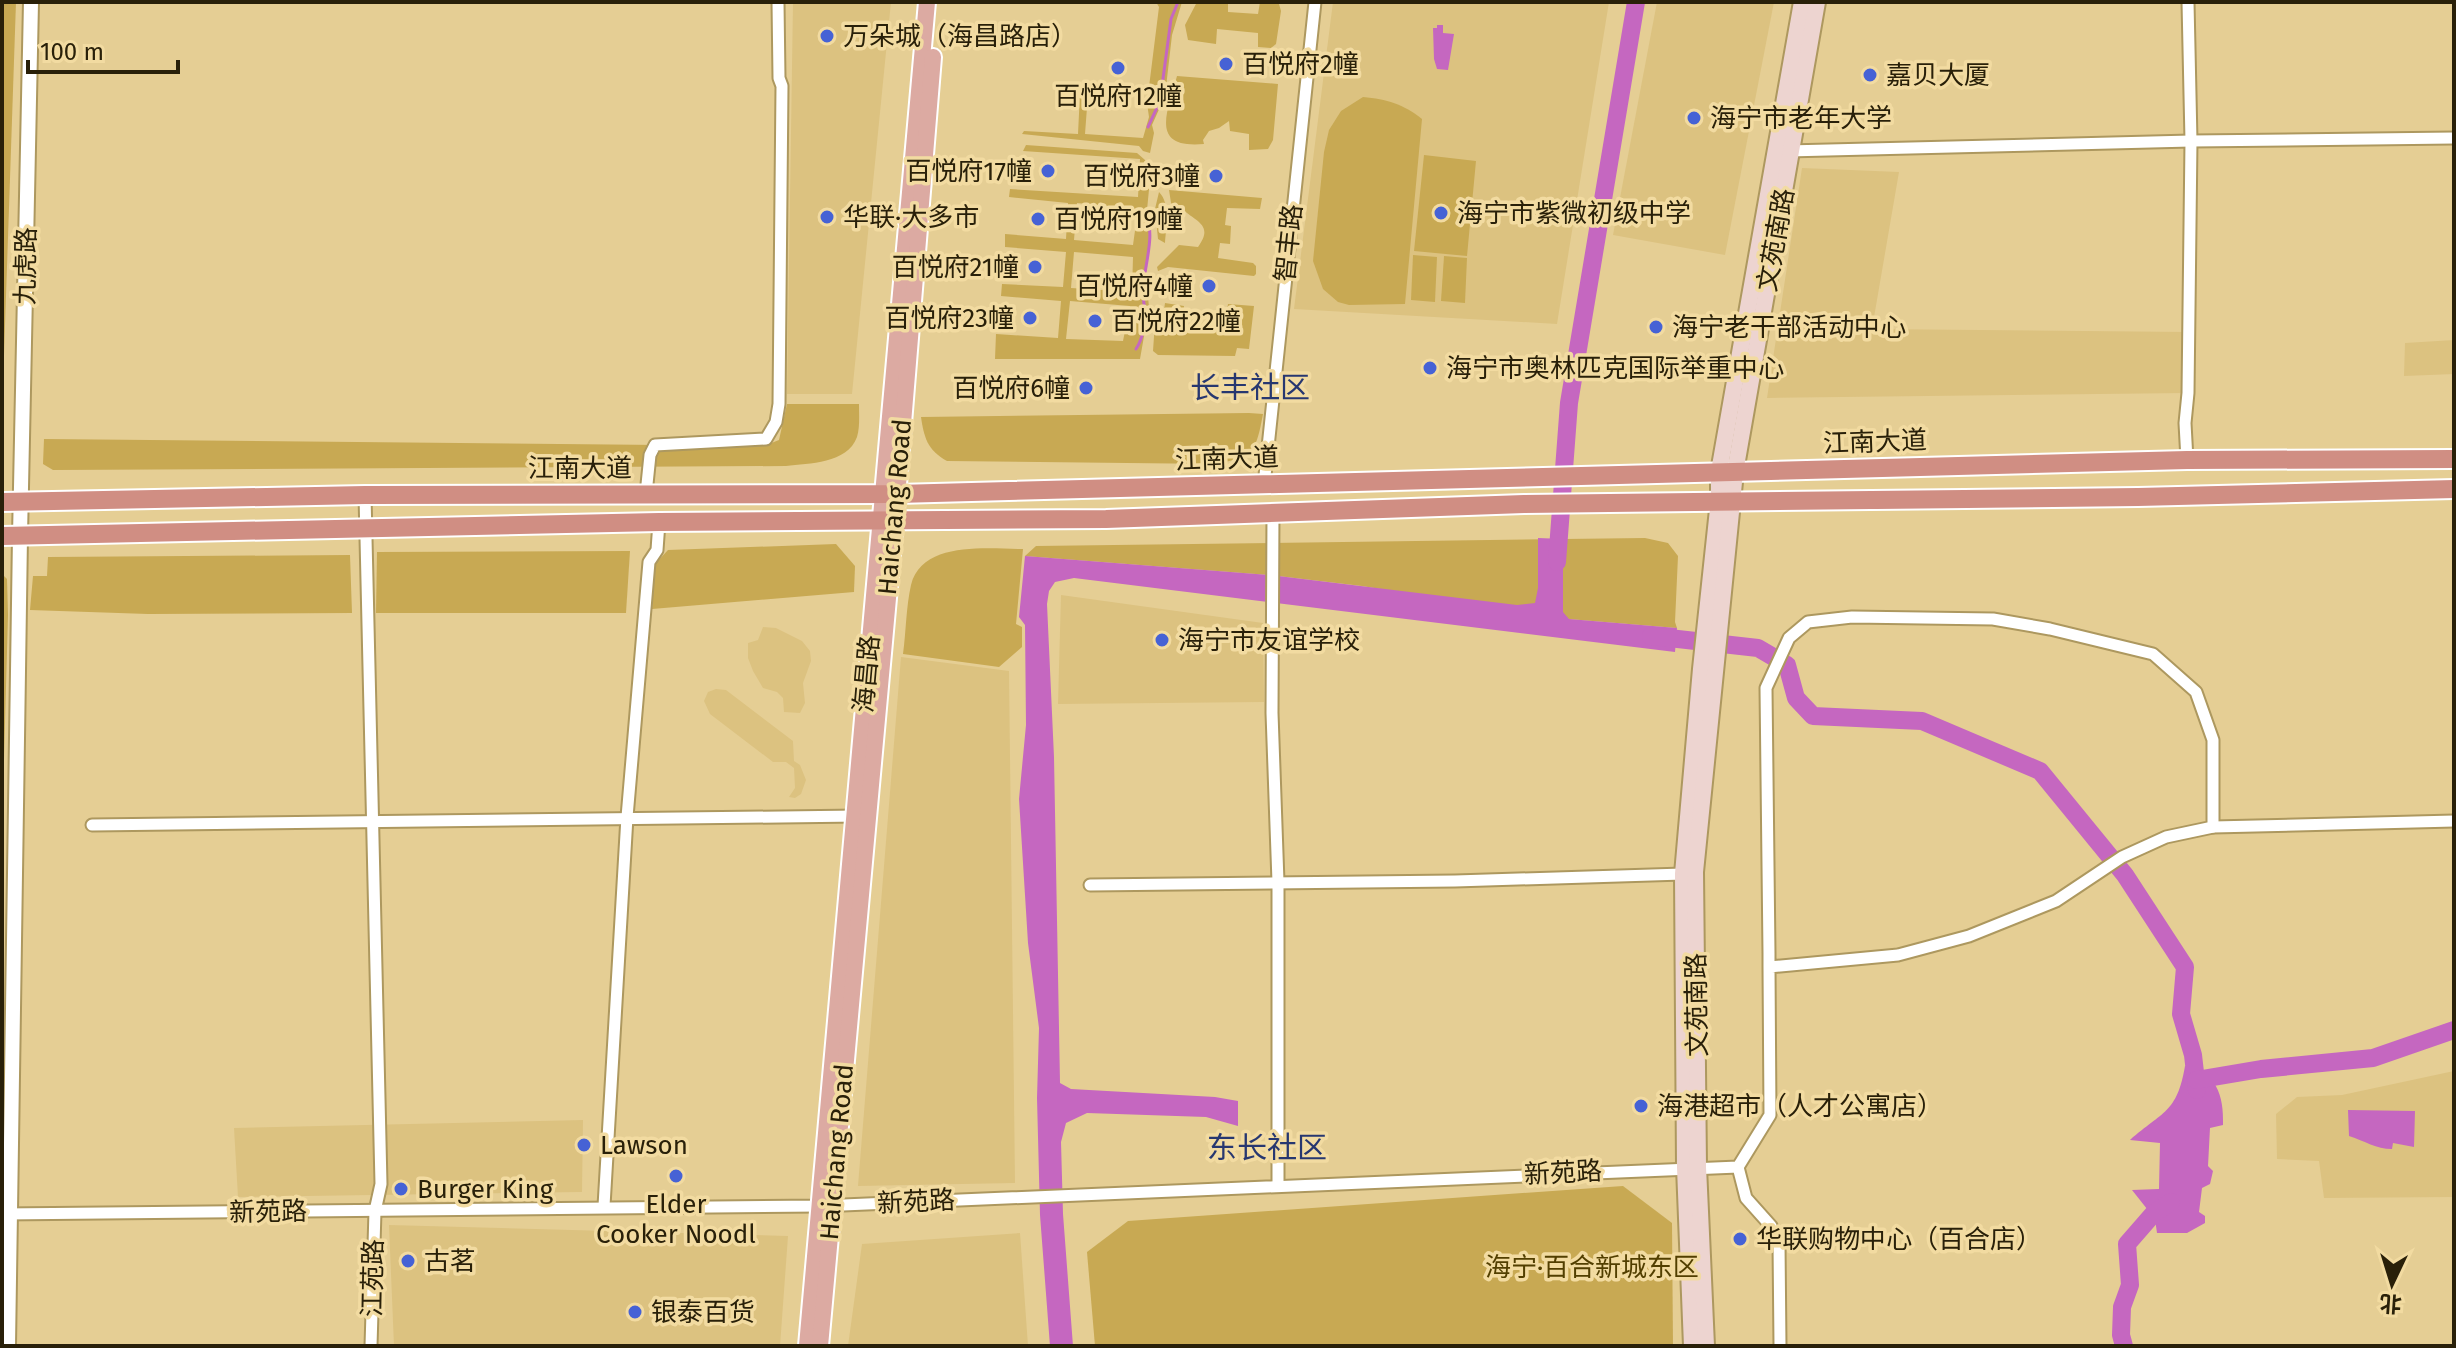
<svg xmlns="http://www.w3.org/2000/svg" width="2456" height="1348" font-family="'Fira Sans','Noto Sans SC',sans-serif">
  <rect width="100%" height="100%" fill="#e5ce94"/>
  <g fill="#dcc280">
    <path d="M793,2H891L852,394H787Z"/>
    <path d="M1333,2H1609L1557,324L1294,309Z"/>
    <path d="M1657,2H1774L1725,255L1613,235Z"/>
    <path d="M1802,168L1899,172L1872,329L2188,332V393L1767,398Z"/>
    <path d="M2454,340V374L2404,376L2405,343Z"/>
    <path d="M1061,595L1263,623L1264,702L1058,704Z"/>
    <path d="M763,627L776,628L802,641L810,651L811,661L803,683L805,703L800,713L784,712L783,698L777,692L763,688L753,671L748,658V643L758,640Z"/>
    <path d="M901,657L1009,671L1015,1183L858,1186Z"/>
    <path d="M716,689L726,690L793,741L794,761L800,765L806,780L801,794L795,798L789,797L795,788L794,768L786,762H773L710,714L704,701L708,692Z"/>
    <path d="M2454,1071V1197L2324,1198L2319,1161L2277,1159L2276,1114L2297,1097L2342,1095Z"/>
    <path d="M583,1120L582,1192L238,1197L234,1128Z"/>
    <path d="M389,1225L788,1236L780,1346H394Z"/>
    <path d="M1020,1233L1028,1346H848L862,1244Z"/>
  </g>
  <g fill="#c8a953" fill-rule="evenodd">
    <path d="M2,2H16L2,414Z"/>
    <path d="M1156,2H1182L1172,35L1165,96L1152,125L1154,133L1150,153L1143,151L1139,146L1022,134L1024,131L1078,134L1080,93L1088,94L1085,134L1143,138L1149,117L1147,103L1159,7Z"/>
    <path d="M1197,2H1228V12L1258,14L1260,2L1279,4L1281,11L1276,44L1271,48L1258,47V33L1217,29L1216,44L1188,40L1185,25Z"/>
    <path d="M1177,76L1278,84L1273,140L1268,149L1249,150V134L1230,131L1229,121L1219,128L1209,131L1203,140L1204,144C1148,149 1168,111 1177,76Z"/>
    <path d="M1363,97C1387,99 1403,104 1422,119L1405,304L1349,305L1338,302L1323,289L1313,261L1324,152L1329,130L1341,111Z"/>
    <path d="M1026,145L1137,153L1145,160L1151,169L1147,210L1151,232L1146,272L1149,308L1140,359H995L996,334L1058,338L1061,301L1001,296L1002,284L1063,287L1066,252L1005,247V234L1066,239L1068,203L1009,197L1010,189L1138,197L1140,159L1023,151ZM1077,203L1138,209L1133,245L1074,240ZM1074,252L1133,257L1132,292L1071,288ZM1070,301L1130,306L1123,341L1066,339Z"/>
    <path d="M1424,155L1476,161L1467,256L1414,251Z"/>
    <path d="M1169,190L1262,198L1260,209L1227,208L1225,225L1231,226L1230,244L1220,243L1218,258L1253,263L1256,266V274L1254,276L1168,267L1158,271L1157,267L1179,245L1198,247C1215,224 1194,221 1181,208L1172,209Z"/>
    <path d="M1159,192C1171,204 1166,228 1165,243L1158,239L1155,209Z"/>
    <path d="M1413,255L1437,257L1435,302L1411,300Z"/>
    <path d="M1444,256L1467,258L1465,303L1441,301Z"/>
    <path d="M1165,303L1184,306L1182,327L1224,330L1228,304L1254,306L1249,349L1237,348L1235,356L1158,355L1153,351L1155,322L1163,317Z"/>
    <path d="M787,404H859C859,414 860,428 857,437C847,464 809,463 786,466L53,470L43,464L44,439L764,446L779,440Z"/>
    <path d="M1249,413L1263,414C1256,451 1254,456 1217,464L947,461C927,450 924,437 921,417Z"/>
    <path d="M1645,538L1668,543L1678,556L1675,622L1677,628L1569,619L1362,586L1269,575L1025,556L1036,546Z"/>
    <path d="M836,544L855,566L854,592L652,609L655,564L668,550Z"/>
    <path d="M1023,549L1016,624L1022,627V647L999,667L903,654C906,632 906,607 911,585C922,540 989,549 1023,549Z"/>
    <path d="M630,551L626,613H376L377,552Z"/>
    <path d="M350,555L352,613L148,614L30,610L33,576H47L48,557Z"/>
    <path d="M2,574L7,579L8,615L2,832Z"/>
    <path d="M1623,1186L1672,1223L1673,1346H1095L1087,1252L1128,1221Z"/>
  </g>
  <g fill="#c567c0">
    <path d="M1437,25H1443V33L1454,34L1448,70L1437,69L1434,59L1433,28H1437Z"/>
    <path d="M1538,538L1563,539V612L1569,619L1677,628L1675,652L1074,578L1055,582L1049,591L1047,604L1054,757L1060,1083L1071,1089L1215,1097L1238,1101V1126L1206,1117L1087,1113L1066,1123L1061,1142L1063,1214L1073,1346H1050L1040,1215L1037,1098L1039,1028L1028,943L1019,799L1026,725L1025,625L1019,617L1025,556L1269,575L1517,605L1535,603L1538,588Z"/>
    <path d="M2185,1066C2216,1071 2224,1095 2223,1125L2210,1128L2208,1166L2213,1171L2210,1184L2202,1188L2199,1212L2205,1216V1223L2187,1233H2157L2155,1219L2132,1190L2159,1189L2160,1143L2130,1140C2163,1111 2177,1113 2185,1066Z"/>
    <path d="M2348,1110L2415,1111L2414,1147L2393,1143L2392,1149C2376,1149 2365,1141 2349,1136Z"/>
  </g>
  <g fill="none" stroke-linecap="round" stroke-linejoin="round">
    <g stroke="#c567c0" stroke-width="3">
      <path d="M1148,127L1160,101L1171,19L1178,2"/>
      <path d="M1136,349C1141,342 1143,333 1145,325C1147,313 1143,304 1143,293C1143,267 1157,236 1145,211"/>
    </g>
    <g stroke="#c567c0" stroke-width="18">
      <path d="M1557,562L1569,403L1636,2"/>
      <path d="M1651,636L1758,648L1787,665L1796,698L1813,716L1922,721L2040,771L2125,875L2185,967L2181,1014L2193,1055L2197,1090"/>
      <path d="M2196,1080L2261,1069L2373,1058L2454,1030"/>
      <path d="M2124,1346L2121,1335L2122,1307L2130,1285L2127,1244L2154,1213L2171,1202"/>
    </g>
    <g stroke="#ad985f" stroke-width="15">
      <g id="minor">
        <path d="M1787,151L2191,141L2454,138"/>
        <path d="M2187,460L2185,423L2188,393L2191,141L2188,2"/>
        <path d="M1264,485L1315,2"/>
        <path d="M646,494L650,455L655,445L766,439L776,422L779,404L782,86L779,78L778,2"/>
        <path d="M365,495L381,1184L375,1211L371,1346"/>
        <path d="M1273,512L1272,713L1278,882V1185"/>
        <path d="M92,825L859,816"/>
        <path d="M2213,827L2454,821"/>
        <path d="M1090,885L1455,881L1683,874"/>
        <path d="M1738,1167L1746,1198L1771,1226L1779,1243L1780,1346"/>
        <path d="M604,1206L627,817L649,562L657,550L659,522"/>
        <path d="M2,1214L820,1206L1738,1167L1770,1115L1769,967V953L1766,688L1789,638L1808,622L1852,617L1993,619L2050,629L2153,654L2196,692L2213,740V827L2166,837L2122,857L2056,901L1969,936L1898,955L1769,967"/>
      </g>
    </g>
    <g stroke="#ad985f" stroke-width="18">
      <path id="tertiary" d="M8,1346L20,536L31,2"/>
    </g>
    <g stroke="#ad985f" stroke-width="20">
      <g id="secondary">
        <path d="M1692,1346L1685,1167L1683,874L1701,669L1719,500V472L1802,2"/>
        <path d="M1706,1346L1698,1167L1695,872L1735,472L1817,2"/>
      </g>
    </g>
    <g stroke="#fff" stroke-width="20">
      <g id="primary">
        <path d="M807,1346L927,2"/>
        <path d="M820,1346L895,521L933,57"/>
      </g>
    </g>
    <g stroke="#fff" stroke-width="22">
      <g id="trunk">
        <path d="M2,502L365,495L897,494L2187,460L2454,459"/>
        <path d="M2,536L659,522L1106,519L1524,504L2138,497L2454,489"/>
      </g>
    </g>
    <use href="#minor" stroke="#fff" stroke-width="11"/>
    <use href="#tertiary" stroke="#fff" stroke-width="14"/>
    <use href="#secondary" stroke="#edd4d0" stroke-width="16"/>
    <use href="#primary" stroke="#dcaaa2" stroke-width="16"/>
    <use href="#trunk" stroke="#d08e83" stroke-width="18"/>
  </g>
  <g fill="#4662d5" stroke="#f2dba1" stroke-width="3">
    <circle cx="827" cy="36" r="8"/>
    <circle cx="1226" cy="64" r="8"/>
    <circle cx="1118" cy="68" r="8"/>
    <circle cx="1870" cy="75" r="8"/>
    <circle cx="1694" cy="118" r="8"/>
    <circle cx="1048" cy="171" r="8"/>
    <circle cx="1216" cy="176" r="8"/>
    <circle cx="1441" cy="213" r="8"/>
    <circle cx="827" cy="217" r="8"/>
    <circle cx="1038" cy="219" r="8"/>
    <circle cx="1035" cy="267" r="8"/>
    <circle cx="1209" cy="286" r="8"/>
    <circle cx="1030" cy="318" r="8"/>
    <circle cx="1095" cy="321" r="8"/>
    <circle cx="1656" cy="327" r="8"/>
    <circle cx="1430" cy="368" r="8"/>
    <circle cx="1086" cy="388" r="8"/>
    <circle cx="1162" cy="640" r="8"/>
    <circle cx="1641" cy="1106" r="8"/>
    <circle cx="584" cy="1145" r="8"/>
    <circle cx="676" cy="1176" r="8"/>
    <circle cx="401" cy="1189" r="8"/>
    <circle cx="1740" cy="1239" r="8"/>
    <circle cx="408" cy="1261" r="8"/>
    <circle cx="635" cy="1312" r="8"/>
  </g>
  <g text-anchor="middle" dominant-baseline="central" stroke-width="7" stroke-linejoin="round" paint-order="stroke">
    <g font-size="26" fill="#292009" stroke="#f2dba1" text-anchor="start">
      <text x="843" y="36">万朵城（海昌路店）</text>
      <text x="1242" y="64">百悦府2幢</text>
      <text x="1886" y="75">嘉贝大厦</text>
      <text x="1118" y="96" text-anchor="middle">百悦府12幢</text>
      <text x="1710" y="118">海宁市老年大学</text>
      <text x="1032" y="171" text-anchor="end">百悦府17幢</text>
      <text x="1200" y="176" text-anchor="end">百悦府3幢</text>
      <text x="1457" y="213">海宁市紫微初级中学</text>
      <text x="843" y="217">华联·大多市</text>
      <text x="1054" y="219">百悦府19幢</text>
      <text x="1019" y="267" text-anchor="end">百悦府21幢</text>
      <text x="1193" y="286" text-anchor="end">百悦府4幢</text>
      <text x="1014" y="318" text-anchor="end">百悦府23幢</text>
      <text x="1111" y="321">百悦府22幢</text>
      <text x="1672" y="327">海宁老干部活动中心</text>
      <text x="1446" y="368">海宁市奥林匹克国际举重中心</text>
      <text x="1070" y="388" text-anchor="end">百悦府6幢</text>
      <text x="1178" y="640">海宁市友谊学校</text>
      <text x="1657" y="1106">海港超市（人才公寓店）</text>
      <text x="600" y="1145">Lawson</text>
      <text x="417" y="1189">Burger King</text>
      <text x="676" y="1204" text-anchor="middle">Elder<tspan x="676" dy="30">Cooker Noodl</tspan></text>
      <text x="1756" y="1239">华联购物中心（百合店）</text>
      <text x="424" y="1261">古茗</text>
      <text x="651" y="1312">银泰百货</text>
    </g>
    <g font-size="26" fill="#292009" stroke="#f2dba1">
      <text transform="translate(1776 240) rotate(-80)">文苑南路</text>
      <text transform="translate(1289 243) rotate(-84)">智丰路</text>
      <text transform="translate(26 266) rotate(-89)">九虎路</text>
      <text transform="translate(1875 442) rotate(-2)">江南大道</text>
      <text transform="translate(1227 459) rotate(-2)">江南大道</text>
      <text x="580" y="468">江南大道</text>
      <text transform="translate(895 507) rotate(-85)">Haichang Road</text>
      <text transform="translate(867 674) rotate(-85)">海昌路</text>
      <text transform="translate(1697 1005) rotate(-91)">文苑南路</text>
      <text transform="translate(837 1152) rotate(-85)">Haichang Road</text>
      <text transform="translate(1563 1173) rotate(-3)">新苑路</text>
      <text transform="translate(916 1202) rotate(-3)">新苑路</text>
      <text transform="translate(268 1212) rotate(-1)">新苑路</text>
      <text transform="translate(373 1278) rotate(-89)">江苑路</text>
    </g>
    <g font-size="26" fill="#523f00" stroke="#f2dba1">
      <text x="1592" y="1267">海宁·百合新城东区</text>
    </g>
    <g font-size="30" fill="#273770" stroke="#f2dba1">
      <text x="1250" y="388">长丰社区</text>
      <text x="1267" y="1148">东长社区</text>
    </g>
  </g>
  <rect width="2456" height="1348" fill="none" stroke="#292009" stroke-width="8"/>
  <g transform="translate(2392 1284) rotate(184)" stroke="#f2dba1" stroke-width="6" paint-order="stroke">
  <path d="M0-6L14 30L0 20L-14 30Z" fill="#292009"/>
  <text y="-12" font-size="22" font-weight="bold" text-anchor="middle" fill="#292009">北</text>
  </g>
  <path d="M28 60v12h150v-12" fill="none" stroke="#292009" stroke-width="4"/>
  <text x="40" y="60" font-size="24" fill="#292009" stroke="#f2dba1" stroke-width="6" paint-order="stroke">100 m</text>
</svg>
